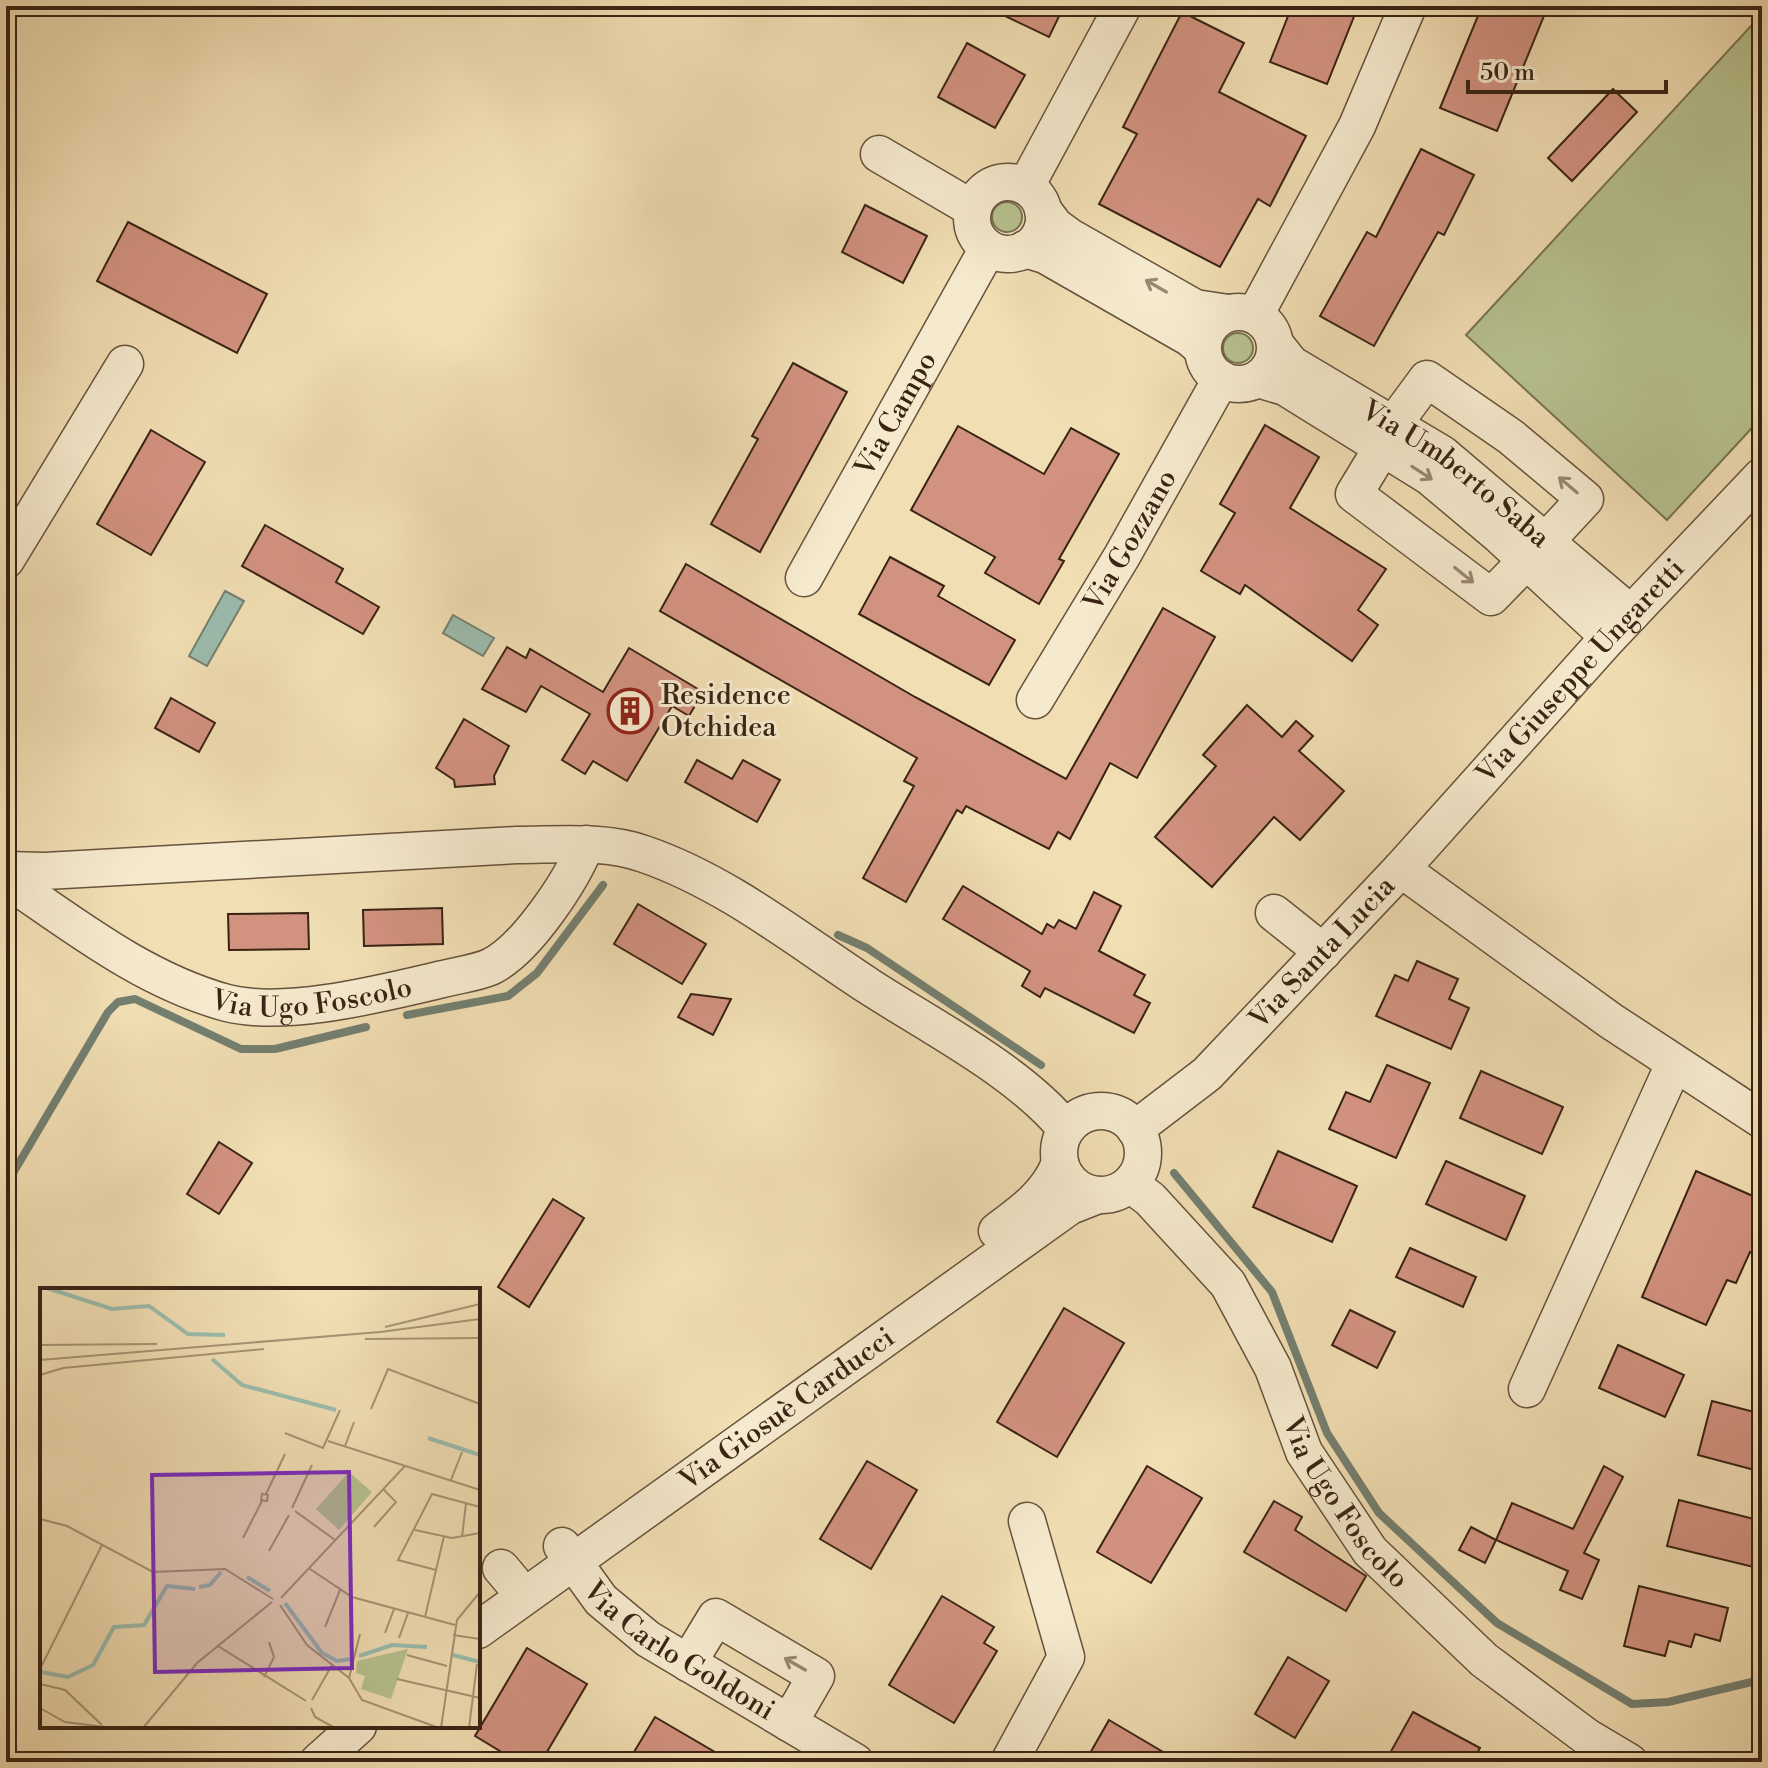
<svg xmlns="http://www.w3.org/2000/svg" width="1768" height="1768" font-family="'Libre Bodoni',serif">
  <rect width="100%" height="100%" fill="#f1deb3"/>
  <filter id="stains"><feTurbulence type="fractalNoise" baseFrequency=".0025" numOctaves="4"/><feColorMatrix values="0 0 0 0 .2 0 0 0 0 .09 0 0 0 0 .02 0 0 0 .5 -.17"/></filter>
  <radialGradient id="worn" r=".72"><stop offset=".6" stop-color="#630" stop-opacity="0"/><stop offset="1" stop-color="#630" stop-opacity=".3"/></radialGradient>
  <g fill="#b7c28f" stroke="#787352" stroke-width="2">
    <path d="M1762,14V417L1667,520L1466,335Z"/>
    <circle cx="1007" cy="217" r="15"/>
    <circle cx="1238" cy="348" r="15"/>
  </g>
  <g fill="#9bbcae" stroke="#747f70" stroke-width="2">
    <path d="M225,591L244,601L207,666L189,656Z"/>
    <path d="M453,615L494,638L483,656L443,633Z"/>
  </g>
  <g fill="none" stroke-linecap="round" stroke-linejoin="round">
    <g stroke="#747f70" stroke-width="8">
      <path d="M838,935L867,948L1041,1065"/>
      <path d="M407,1015L508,996L537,973L603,885"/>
      <path d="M1174,1173L1272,1292L1327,1433L1379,1513L1497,1623L1632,1704L1668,1702L1760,1680"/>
      <path d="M6,1185L108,1012L118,1002L135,999L241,1049H275L366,1027"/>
    </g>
  </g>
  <g fill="#d29280" stroke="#392414" stroke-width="2">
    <path d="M984,6H1064L1049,37Z"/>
    <path d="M1292,6H1336L1355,14L1327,84L1270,62Z"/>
    <path d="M1482,6H1548L1497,131L1440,108Z"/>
    <path d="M1182,12L1244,43L1219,92L1306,136L1270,206L1258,199L1220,267L1099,204L1137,134L1123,127Z"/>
    <path d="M967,43L1025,75L995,128L938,97Z"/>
    <path d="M1613,89L1637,112L1572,181L1548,158Z"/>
    <path d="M1421,149L1474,175L1444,235L1438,232L1374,346L1320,316L1367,232L1376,237Z"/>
    <path d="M865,205L927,236L903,283L842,252Z"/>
    <path d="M128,222L267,294L237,353L97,281Z"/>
    <path d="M793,363L847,392L760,552L711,524L758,439L752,436Z"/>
    <path d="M1265,425L1319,457L1290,508L1386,569L1358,610L1378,625L1352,661L1245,585L1240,594L1201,571L1235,513L1220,504Z"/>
    <path d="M958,426L1044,474L1071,428L1119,454L1059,559L1064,561L1039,604L985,573L995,557L911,510Z"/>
    <path d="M151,430L205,462L151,555L97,524Z"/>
    <path d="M265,525L343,569L336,582L379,607L363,634L242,566Z"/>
    <path d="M890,557L944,586L938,596L1015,640L989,685L859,614Z"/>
    <path d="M686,564L915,697L1066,779L1163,608L1215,637L1137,778L1110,763L1070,839L1058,832L1049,849L966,806L962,813L957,810L906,902L863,878L914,786L904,781L917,758L660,611Z"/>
    <path d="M507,647L526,658L530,649L603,692L629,648L703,692L689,716L672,706L627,781L593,761L585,774L562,760L590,714L541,686L526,712L482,689Z"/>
    <path d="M171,698L215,723L199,752L155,728Z"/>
    <path d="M1247,705L1282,737L1296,721L1313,736L1299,751L1344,791L1300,840L1274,817L1212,887L1155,837L1216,766L1203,755Z"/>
    <path d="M464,719L509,746L494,776L495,784L455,787L454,780L436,768Z"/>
    <path d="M697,760L732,779L743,760L780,780L757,822L685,782Z"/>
    <path d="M963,886L1042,934L1047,924L1054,928L1059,920L1076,929L1094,892L1121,906L1099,951L1145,975L1134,995L1150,1003L1134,1033L1045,988L1040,997L1022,986L1030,971L943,919Z"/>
    <path d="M638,904L706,944L682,984L614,944Z"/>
    <path d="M442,908L443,944L364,946L363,910Z"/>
    <path d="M308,913L309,949L229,950L228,914Z"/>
    <path d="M1417,961L1458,979L1449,999L1469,1008L1451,1049L1376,1016L1395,975L1408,981Z"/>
    <path d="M691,994L731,999L713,1035L678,1017Z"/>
    <path d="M1387,1065L1430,1083L1396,1158L1329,1129L1346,1092L1370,1102Z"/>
    <path d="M1481,1071L1563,1107L1542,1154L1460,1118Z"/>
    <path d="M219,1142L252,1163L219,1214L187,1194Z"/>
    <path d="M1278,1151L1357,1186L1332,1242L1253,1207Z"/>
    <path d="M1446,1161L1525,1196L1506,1240L1426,1204Z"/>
    <path d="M1696,1171L1762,1200V1237L1755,1254L1750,1252L1736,1283L1727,1280L1706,1325L1642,1297Z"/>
    <path d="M553,1199L584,1218L529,1307L498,1287Z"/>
    <path d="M1410,1248L1476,1277L1463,1307L1396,1277Z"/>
    <path d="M1064,1308L1124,1343L1057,1457L997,1422Z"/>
    <path d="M1350,1310L1395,1332L1377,1368L1332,1345Z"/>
    <path d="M1618,1345L1684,1375L1665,1417L1599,1388Z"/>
    <path d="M1712,1401L1762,1414V1472L1698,1455Z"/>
    <path d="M867,1461L917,1490L871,1569L820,1539Z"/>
    <path d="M1147,1466L1202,1498L1151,1583L1097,1552Z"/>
    <path d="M1604,1466L1623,1477L1584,1553L1599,1560L1582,1599L1560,1590L1568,1571L1496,1540L1512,1503L1573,1529Z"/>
    <path d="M1679,1500L1762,1521V1569L1667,1546Z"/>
    <path d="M1274,1501L1302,1517L1295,1530L1366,1576L1346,1611L1244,1552Z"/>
    <path d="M1471,1527L1496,1540L1485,1563L1459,1550Z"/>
    <path d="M1639,1586L1728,1608L1720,1641L1695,1634L1691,1647L1669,1641L1665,1656L1624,1646Z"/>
    <path d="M942,1596L994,1627L984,1643L997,1651L954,1723L889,1685Z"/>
    <path d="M527,1648L587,1684L541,1762H518L475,1736Z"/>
    <path d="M1288,1657L1329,1681L1295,1738L1255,1714Z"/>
    <path d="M1413,1712L1480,1748L1472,1762H1385Z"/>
    <path d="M655,1717L732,1762H628Z"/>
    <path d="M1109,1720L1180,1762H1085Z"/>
  </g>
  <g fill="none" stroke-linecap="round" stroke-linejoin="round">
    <g stroke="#67523c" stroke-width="39">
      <g id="minor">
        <path d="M879,154L973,209"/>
        <circle cx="1008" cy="218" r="36"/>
        <path d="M1026,186L1123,6"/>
        <path d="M1043,210L1055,226L1070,237L1195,308L1228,313"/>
        <path d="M1025,249L1045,255L1190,338L1203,349"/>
        <circle cx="1239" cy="348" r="36"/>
        <path d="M1255,315L1357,126L1408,6"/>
        <path id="s1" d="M1275,344L1291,364L1442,454L1631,614"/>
        <path d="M1258,379L1285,387L1430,477L1499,535L1609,637"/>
        <path d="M1393,425L1427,379L1511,437L1585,499L1547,540"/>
        <path d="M1382,448L1354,494L1491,597L1526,561"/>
        <path d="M6,560L125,364"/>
        <path id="s2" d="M804,578L988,248"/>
        <path id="s3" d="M1035,700L1122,556L1221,379"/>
        <path d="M1401,869L1611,1021L1762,1120"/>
        <path d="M6,870L45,871L517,845C558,845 605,840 644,854C726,882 798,940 870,987C932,1027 1020,1072 1066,1129"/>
        <path id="s4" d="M6,879C75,926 145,981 227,1003C287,1018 383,993 443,979C458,975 476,973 490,967C526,950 572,880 586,844"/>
        <path d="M1274,913L1323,952"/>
        <circle cx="1101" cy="1153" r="42"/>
        <path id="s5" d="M1135,1129L1207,1074L1401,869L1609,637L1762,476"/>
        <path id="s6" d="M1130,1184L1150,1199L1228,1284L1273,1368L1304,1452L1370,1551L1484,1660L1587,1737L1629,1762"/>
        <path d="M997,1231C1023,1212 1048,1194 1060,1163"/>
        <path d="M1527,1389L1674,1064"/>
        <path id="s7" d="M562,1546L601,1600L648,1639L855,1762"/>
        <path d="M501,1568L512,1581"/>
        <path id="s8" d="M478,1630L1070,1206L1098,1195"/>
        <path d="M688,1663L716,1617L816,1676L789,1723"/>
        <path d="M318,1762L358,1726"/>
        <path d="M1009,1762L1066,1657L1027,1521"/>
      </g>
    </g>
    <use href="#minor" stroke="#f6eace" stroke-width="36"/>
  </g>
  <defs><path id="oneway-shaft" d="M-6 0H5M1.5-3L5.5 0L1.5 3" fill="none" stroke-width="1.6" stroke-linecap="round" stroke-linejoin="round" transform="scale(2)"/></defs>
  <g stroke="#988771">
    <use href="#oneway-shaft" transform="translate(1156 286) rotate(-150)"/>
    <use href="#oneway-shaft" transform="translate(1422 473) rotate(33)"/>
    <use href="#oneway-shaft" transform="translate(1568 485) rotate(-140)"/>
    <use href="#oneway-shaft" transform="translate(1464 575) rotate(39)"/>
    <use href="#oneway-shaft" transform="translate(795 1664) rotate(-150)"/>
  </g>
  <defs>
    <g id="building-ring" transform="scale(2.3)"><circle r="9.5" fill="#f6eace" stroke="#8f2418" stroke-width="1.5"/><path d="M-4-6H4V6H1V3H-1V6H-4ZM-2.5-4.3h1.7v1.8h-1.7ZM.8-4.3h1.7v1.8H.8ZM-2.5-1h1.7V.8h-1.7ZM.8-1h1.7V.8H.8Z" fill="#8f2418"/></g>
  </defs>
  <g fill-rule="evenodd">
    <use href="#building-ring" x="630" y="711"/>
  </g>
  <g text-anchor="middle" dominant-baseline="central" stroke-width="6" stroke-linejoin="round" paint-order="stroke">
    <g font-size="28" fill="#392414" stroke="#f6eace">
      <text stroke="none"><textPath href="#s2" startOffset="188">Via Campo</textPath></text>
      <text stroke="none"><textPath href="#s1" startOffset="224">Via Umberto Saba</textPath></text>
      <text stroke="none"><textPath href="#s3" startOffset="186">Via Gozzano</textPath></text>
      <text stroke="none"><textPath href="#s5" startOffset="640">Via Giuseppe Ungaretti</textPath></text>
      <text stroke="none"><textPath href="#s5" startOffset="258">Via Santa Lucia</textPath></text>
      <text stroke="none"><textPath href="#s4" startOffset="340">Via Ugo Foscolo</textPath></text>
      <text stroke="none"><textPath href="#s8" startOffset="380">Via Giosuè Carducci</textPath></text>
      <text stroke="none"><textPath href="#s6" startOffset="390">Via Ugo Foscolo</textPath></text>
      <text stroke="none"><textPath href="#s7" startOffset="160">Via Carlo Goldoni</textPath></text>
    </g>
    <g font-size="28" fill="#392414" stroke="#f6eace" text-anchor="start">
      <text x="661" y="695">Residence<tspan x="661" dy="32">Otchidea</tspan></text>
    </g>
  </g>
  <g transform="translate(40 1288)">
    <rect width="440" height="440" fill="#f1deb3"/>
    <path d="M309,184L332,204L299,242L276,221ZM368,361L351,411L321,401L325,388L316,385L317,373Z" fill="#b7c28f"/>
    <path fill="none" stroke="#9bbcae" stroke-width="4" d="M7,0L72,21L109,18L148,46L185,47M172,71L202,97L296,122M388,150L440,167M207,289L230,303M159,299L170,297L181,284M245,315L282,365L297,373L311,371M413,367L440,374M319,368L352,357L387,359M1,384L28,389L53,377L74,339L104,337L127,298L155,301"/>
    <path fill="none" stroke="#a79473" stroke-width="2" d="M345,39L440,16M325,51L440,50M0,57L117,56M0,72L340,44L440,31M0,87L23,80L224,61M331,121L348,81L440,116M245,145L283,160L300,122M288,153L440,202M305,158L314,134M411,192L422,164M222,206L228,207L227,213L221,212ZM226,206L245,166M252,220L272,177M255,223L295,252M0,231L27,238L113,284L185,281L233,311M334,239L356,214L343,201M375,242L412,250L440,245M422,249L426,215M203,250L222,213M229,263L249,227M270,281L312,309L415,337M396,282L358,272L392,206L440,219M241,310L365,178M240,317L267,357L309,390L322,412L399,440M385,329L404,248M285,339L300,302M345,345L354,321M413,347L440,351M359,350L368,325M178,358L266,413M367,367L407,378M0,381L62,257M224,389L234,369L229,354M309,390L320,346M357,391L440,410M0,396L25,402L62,437M272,412L292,377M0,420L25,434L73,440M271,420L275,429L295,440M103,440L157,375L232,314M401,440L417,332L440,304M429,440L437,376"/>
    <path fill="#7b2cbf" fill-opacity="0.15" stroke="#7b2cbf" stroke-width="4" d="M309,184L312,380L115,384L112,187Z"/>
    <rect width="440" height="440" fill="none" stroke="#392414" stroke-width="4"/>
  </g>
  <rect width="1768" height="1768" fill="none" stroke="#f1deb3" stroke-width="32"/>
  <rect x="8" y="8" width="1752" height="1752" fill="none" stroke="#392414" stroke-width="4"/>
  <rect x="16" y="16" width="1736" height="1736" fill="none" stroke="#392414" stroke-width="2"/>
  <path d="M1468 80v12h198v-12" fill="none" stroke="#392414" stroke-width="4"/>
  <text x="1480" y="80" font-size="24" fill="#392414" stroke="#f6eace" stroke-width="6" paint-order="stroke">50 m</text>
  <rect width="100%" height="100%" filter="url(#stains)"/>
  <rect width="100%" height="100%" fill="url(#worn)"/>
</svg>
